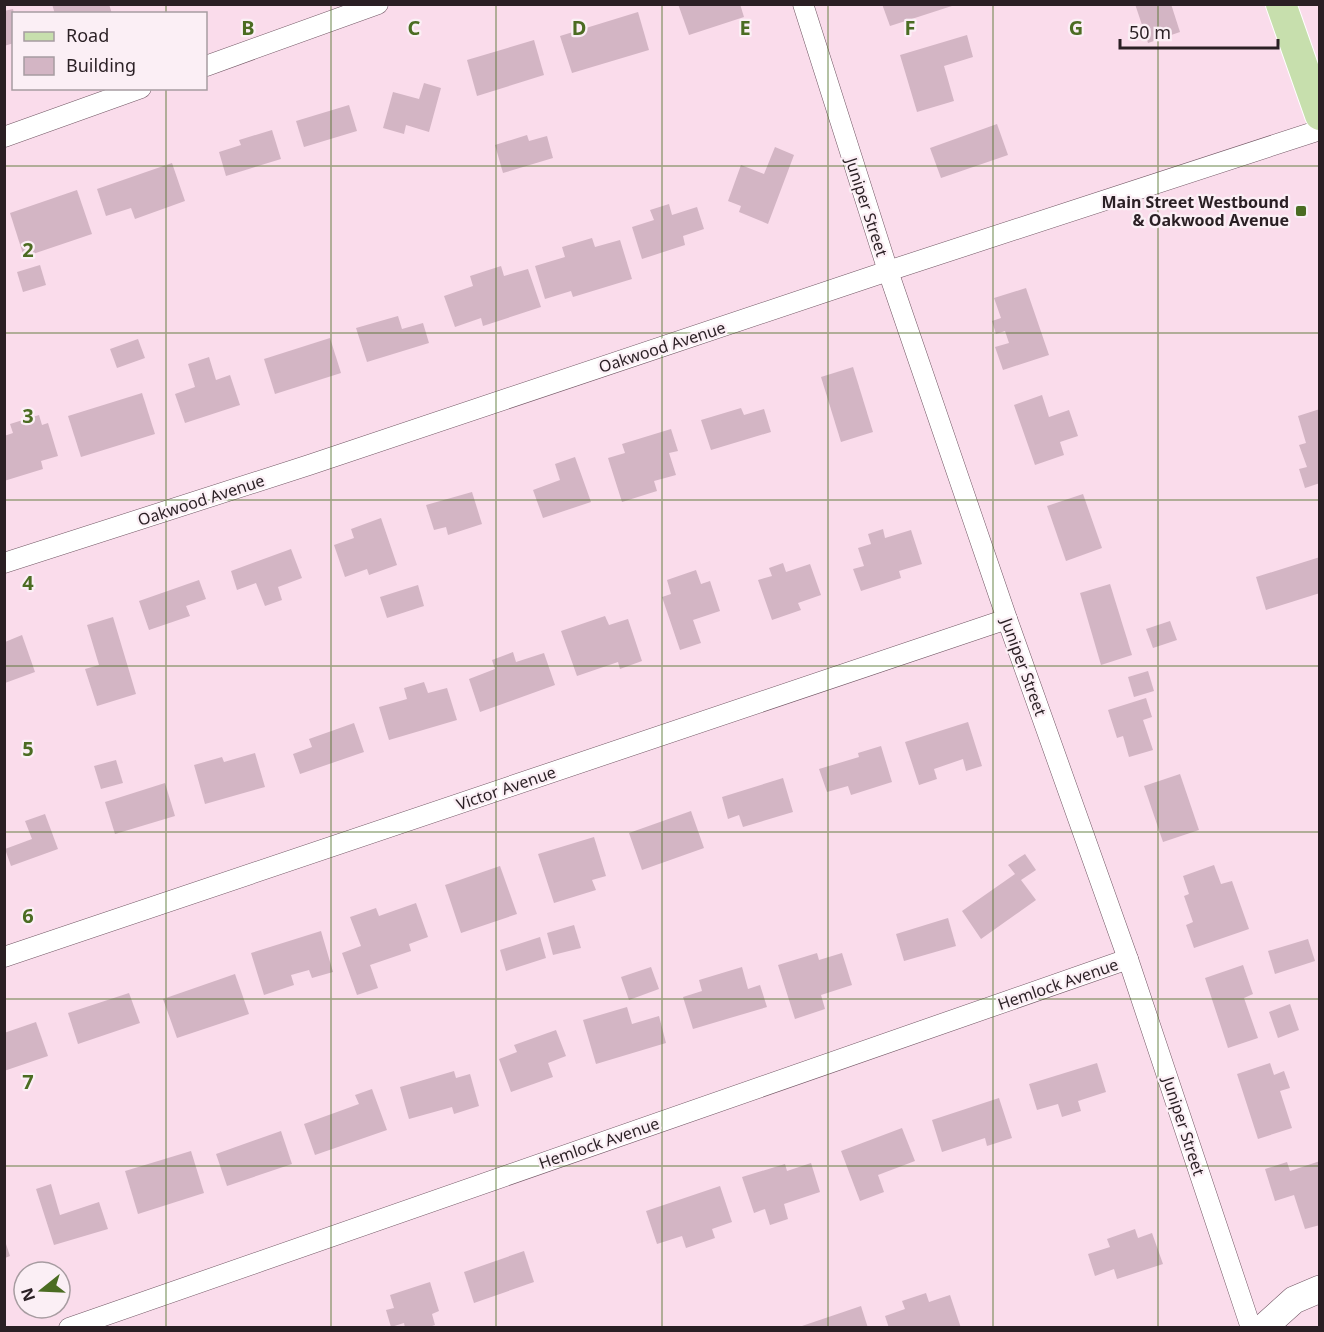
<svg xmlns="http://www.w3.org/2000/svg" width="1324" height="1332" font-family="'Noto Sans',sans-serif">
  <rect width="100%" height="100%" fill="#fadceb"/>
  <g fill="#d3b5c4">
    <path d="M52,4H109L112,14H55Z"/>
    <path d="M678,4H740L744,17L689,35Z"/>
    <path d="M882,4H954L955,5L890,26Z"/>
    <path d="M1135,4H1171L1180,32L1148,43Z"/>
    <path d="M13,9L14,14V43L4,46V11Z"/>
    <path d="M638,12L649,50L572,73L560,36Z"/>
    <path d="M967,35L973,57L944,66L954,101L917,112L900,55Z"/>
    <path d="M534,40L544,75L477,96L467,60Z"/>
    <path d="M424,83L441,88L429,132L406,125L404,134L383,128L393,92L419,99Z"/>
    <path d="M349,105L357,131L304,147L296,121Z"/>
    <path d="M997,124L1008,155L941,178L930,148Z"/>
    <path d="M272,130L281,159L226,176L219,152L241,145L239,140Z"/>
    <path d="M527,135L529,141L547,136L553,158L503,173L495,145Z"/>
    <path d="M775,147L794,155L768,224L739,212L741,206L728,201L741,165L764,174Z"/>
    <path d="M172,163L185,201L135,219L131,208L106,216L97,189Z"/>
    <path d="M77,190L92,234L24,257L10,213Z"/>
    <path d="M669,204L672,215L697,207L704,229L683,236L685,245L642,259L632,227L654,220L650,210Z"/>
    <path d="M592,238L595,247L620,240L632,279L573,297L571,291L545,299L535,266L565,257L562,247Z"/>
    <path d="M40,265L46,285L23,292L17,272Z"/>
    <path d="M501,266L504,276L528,269L541,307L483,326L481,318L455,327L444,296L473,286L470,276Z"/>
    <path d="M1026,288L1049,355L1003,370L995,347L1009,343L1005,331L996,334L992,321L1001,318L994,298Z"/>
    <path d="M398,316L402,329L423,323L429,343L367,362L356,328Z"/>
    <path d="M330,338L341,373L275,394L264,359Z"/>
    <path d="M138,339L145,358L117,368L110,349Z"/>
    <path d="M209,357L216,380L230,375L240,405L185,423L175,394L195,387L188,364Z"/>
    <path d="M853,367L873,432L841,442L821,377Z"/>
    <path d="M142,393L155,434L81,457L68,416Z"/>
    <path d="M1042,395L1049,417L1069,410L1078,436L1060,442L1064,455L1035,465L1014,405Z"/>
    <path d="M741,408L744,415L764,409L771,432L711,450L701,420Z"/>
    <path d="M1320,409V483L1305,488L1299,469L1307,467L1299,445L1306,443L1298,416Z"/>
    <path d="M39,415L42,425L48,423L58,456L41,461L43,469L4,481V436L13,433L10,424Z"/>
    <path d="M671,429L678,451L669,453L676,475L654,481L657,491L622,502L608,458L625,453L622,444Z"/>
    <path d="M575,457L591,502L543,518L533,490L560,480L555,464Z"/>
    <path d="M472,492L482,524L448,535L446,527L434,530L426,505Z"/>
    <path d="M1083,494L1102,548L1066,561L1047,506Z"/>
    <path d="M381,518L397,565L369,575L367,569L345,577L334,545L354,538L351,529Z"/>
    <path d="M883,529L885,538L911,530L922,564L899,571L901,578L861,591L853,569L864,566L858,548L871,544L868,534Z"/>
    <path d="M291,549L302,578L278,587L282,600L265,606L256,583L237,590L231,571Z"/>
    <path d="M1320,557V593L1266,610L1256,577Z"/>
    <path d="M783,563L786,572L810,564L821,595L798,603L801,610L772,620L758,580L772,576L769,568Z"/>
    <path d="M696,570L701,584L710,581L720,611L693,620L701,643L680,650L662,597L671,594L667,580Z"/>
    <path d="M199,580L206,599L186,606L190,616L149,630L139,601Z"/>
    <path d="M1110,584L1132,655L1101,665L1080,593Z"/>
    <path d="M418,585L424,606L387,618L380,597Z"/>
    <path d="M605,616L609,625L628,619L642,661L620,669L618,662L577,676L561,631Z"/>
    <path d="M113,617L136,694L97,706L85,669L99,665L87,625Z"/>
    <path d="M1170,621L1177,640L1153,648L1146,629Z"/>
    <path d="M22,635L35,672L5,683V642Z"/>
    <path d="M513,652L516,662L544,653L555,685L480,712L469,679L495,669L492,660Z"/>
    <path d="M1148,671L1154,691L1134,697L1128,677Z"/>
    <path d="M424,682L428,693L447,688L457,720L389,740L379,707L407,699L404,688Z"/>
    <path d="M1146,698L1152,717L1143,720L1153,750L1129,757L1123,736L1117,738L1108,710Z"/>
    <path d="M968,722L982,766L966,771L963,759L934,769L937,779L919,785L905,742Z"/>
    <path d="M354,723L364,752L300,774L293,754L312,747L309,739Z"/>
    <path d="M881,746L892,782L851,795L848,786L827,792L819,769L859,757L858,753Z"/>
    <path d="M255,753L265,787L205,804L194,765L222,757L224,762Z"/>
    <path d="M116,760L123,783L101,789L94,766Z"/>
    <path d="M1180,774L1199,830L1163,842L1144,786Z"/>
    <path d="M783,778L793,812L743,827L739,815L728,819L722,797Z"/>
    <path d="M165,783L175,816L115,834L105,802Z"/>
    <path d="M691,811L704,848L642,870L629,833Z"/>
    <path d="M45,814L58,849L11,866L5,849L32,839L25,821Z"/>
    <path d="M594,837L606,876L592,880L596,890L554,903L538,854Z"/>
    <path d="M1025,854L1036,870L1021,880L1036,900L981,939L962,911L1015,874L1008,865Z"/>
    <path d="M1214,865L1221,884L1232,881L1249,929L1194,948L1186,925L1193,922L1184,896L1189,894L1183,876Z"/>
    <path d="M500,866L517,914L461,933L445,885Z"/>
    <path d="M416,903L428,937L409,944L411,951L370,965L378,988L357,995L342,953L361,946L350,917L376,908L379,916Z"/>
    <path d="M948,918L956,946L904,961L896,934Z"/>
    <path d="M574,925L581,948L553,955L547,933Z"/>
    <path d="M321,931L333,972L312,978L309,970L291,975L294,985L264,995L251,953Z"/>
    <path d="M540,937L546,958L506,971L500,950Z"/>
    <path d="M1308,939L1315,961L1275,974L1268,951Z"/>
    <path d="M817,953L819,960L842,953L852,985L821,995L825,1009L795,1019L778,965Z"/>
    <path d="M1243,965L1253,994L1244,998L1258,1038L1228,1048L1205,978Z"/>
    <path d="M651,967L659,989L629,1000L621,977Z"/>
    <path d="M742,967L748,989L760,985L767,1007L693,1029L683,997L702,991L699,980Z"/>
    <path d="M235,974L249,1014L177,1038L163,999Z"/>
    <path d="M129,993L140,1023L78,1044L68,1013Z"/>
    <path d="M1290,1004L1299,1030L1278,1038L1269,1012Z"/>
    <path d="M627,1007L632,1024L659,1016L666,1043L596,1064L583,1020Z"/>
    <path d="M36,1022L48,1056L4,1071V1033Z"/>
    <path d="M556,1030L566,1056L548,1063L553,1077L511,1092L499,1059L517,1052L514,1045Z"/>
    <path d="M1097,1063L1106,1092L1078,1101L1081,1111L1062,1117L1058,1104L1037,1110L1029,1084Z"/>
    <path d="M1270,1063L1274,1075L1284,1071L1290,1088L1280,1091L1292,1128L1258,1139L1237,1074Z"/>
    <path d="M454,1071L456,1078L470,1074L479,1106L454,1114L452,1107L409,1119L400,1087Z"/>
    <path d="M372,1089L387,1130L315,1155L304,1124L359,1104L355,1095Z"/>
    <path d="M999,1098L1012,1138L987,1146L985,1138L942,1152L932,1120Z"/>
    <path d="M902,1128L915,1161L878,1175L884,1192L860,1201L841,1151Z"/>
    <path d="M281,1131L292,1164L227,1186L216,1154Z"/>
    <path d="M191,1151L204,1193L138,1214L125,1171Z"/>
    <path d="M1320,1161V1225L1305,1229L1294,1195L1275,1201L1265,1169L1287,1162L1290,1171Z"/>
    <path d="M811,1163L820,1192L784,1204L788,1219L770,1225L765,1209L754,1213L742,1177L785,1164L787,1171Z"/>
    <path d="M51,1184L60,1215L99,1202L108,1229L54,1245L36,1189Z"/>
    <path d="M720,1186L732,1222L712,1229L715,1238L686,1248L682,1236L657,1244L646,1211Z"/>
    <path d="M1135,1229L1138,1238L1152,1233L1163,1264L1117,1279L1114,1269L1095,1276L1088,1254L1110,1247L1107,1239Z"/>
    <path d="M5,1241L10,1256L5,1258Z"/>
    <path d="M524,1251L534,1282L474,1303L464,1272Z"/>
    <path d="M430,1282L439,1311L432,1314L435,1325L426,1328H405L404,1323L391,1327L386,1310L394,1308L390,1295Z"/>
    <path d="M926,1293L929,1302L950,1295L961,1328H889L885,1316L905,1309L902,1301Z"/>
    <path d="M861,1306L868,1328H799V1327Z"/>
  </g>
  <g fill="none" stroke-linecap="round" stroke-linejoin="round">
    <g stroke="#715764" stroke-width="21">
      <g id="street">
        <path d="M803,4L888,271L1007,619L1128,959L1251,1328"/>
        <path d="M206,66L378,4"/>
        <path d="M4,137L141,88"/>
        <path d="M4,563L309,465L888,271L1320,130"/>
        <path d="M4,957L1007,619"/>
        <path d="M69,1328L1128,959"/>
      </g>
    </g>
    <g stroke="#715764" stroke-width="28">
      <path id="secondary" d="M1263,1328L1294,1300L1320,1289"/>
    </g>
    <g stroke="#fff" stroke-width="32">
      <path id="primary" d="M1281,4L1320,115"/>
    </g>
    <use href="#street" stroke="#fff" stroke-width="20"/>
    <use href="#secondary" stroke="#fff" stroke-width="27"/>
    <use href="#primary" stroke="#c7dfad" stroke-width="30"/>
  </g>
  <path fill="none" stroke="#4b6c22" stroke-width="1.5" stroke-opacity="0.55" d="M166,4V14M331,4V1328M496,4V1328M662,4V1328M828,4V1328M993,4V1328M1158,4V1328M166,88V1328M4,166H1320M4,333H1320M4,500H1320M4,666H1320M4,832H1320M4,999H1320M4,1166H1320"/>
  <rect fill="#4b6c22" stroke="#fbeff5" stroke-width="2" x="1295" y="205" width="12" height="12" rx="3"/>
  <g text-anchor="middle" dominant-baseline="central" stroke-width="4.5" stroke-linejoin="round" paint-order="stroke">
    <g font-size="16" font-weight="bold" fill="#2a1f24" stroke="#fbeff5" text-anchor="end">
      <text x="1289" y="202">Main Street Westbound<tspan x="1289" dy="18">&amp; Oakwood Avenue</tspan></text>
    </g>
    <g font-size="16" fill="#2a1f24" stroke="#fbeff5">
      <text transform="translate(867 207) rotate(72)">Juniper Street</text>
      <text transform="translate(662 347) rotate(-18)">Oakwood Avenue</text>
      <text transform="translate(201 500) rotate(-18)">Oakwood Avenue</text>
      <text transform="translate(1024 667) rotate(70)">Juniper Street</text>
      <text transform="translate(506 788) rotate(-19)">Victor Avenue</text>
      <text transform="translate(1058 984) rotate(-19)">Hemlock Avenue</text>
      <text transform="translate(1184 1126) rotate(72)">Juniper Street</text>
      <text transform="translate(599 1143) rotate(-19)">Hemlock Avenue</text>
    </g>
  </g>
  <g font-size="20" text-anchor="middle" font-weight="bold" fill="#4b6c22" stroke="#fbeff5" stroke-width="4.5" stroke-linejoin="round" paint-order="stroke">
    <text x="248" y="35">B</text>
    <text x="414" y="35">C</text>
    <text x="579" y="35">D</text>
    <text x="745" y="35">E</text>
    <text x="910" y="35">F</text>
    <text x="1076" y="35">G</text>
    <text x="28" y="257">2</text>
    <text x="28" y="423">3</text>
    <text x="28" y="590">4</text>
    <text x="28" y="756">5</text>
    <text x="28" y="923">6</text>
    <text x="28" y="1089">7</text>
  </g>
  <rect width="1324" height="1332" fill="none" stroke="#2a1f24" stroke-width="12"/>
  <rect x="12" y="12" width="195" height="78" fill="#fbeff5" stroke="#a79ca1" stroke-width="1.5"/>
  <rect x="24" y="32" width="30" height="9" fill="#c7dfad" stroke="#a79ca1" stroke-width="1.5"/>
  <text x="66" y="42" font-size="18" fill="#2a1f24">Road</text>
  <rect x="24" y="57" width="30" height="18" fill="#d3b5c4" stroke="#a79ca1" stroke-width="1.5"/>
  <text x="66" y="72" font-size="18" fill="#2a1f24">Building</text>
  <g transform="translate(42 1290) rotate(252)"><circle r="28" fill="#fbeff5" stroke="#a79ca1" stroke-width="1.5"/>
  <path d="M0-4.5L10 22L0 15L-10 22Z" fill="#4b6c22"/>
  <text y="-9" font-size="16" font-weight="bold" text-anchor="middle" fill="#2a1f24">N</text>
  </g>
  <path d="M1120 39v9h158v-9" fill="none" stroke="#2a1f24" stroke-width="3"/>
  <text x="1129" y="39" font-size="18" fill="#2a1f24" stroke="#fbeff5" stroke-width="4.5" paint-order="stroke">50 m</text>
</svg>
